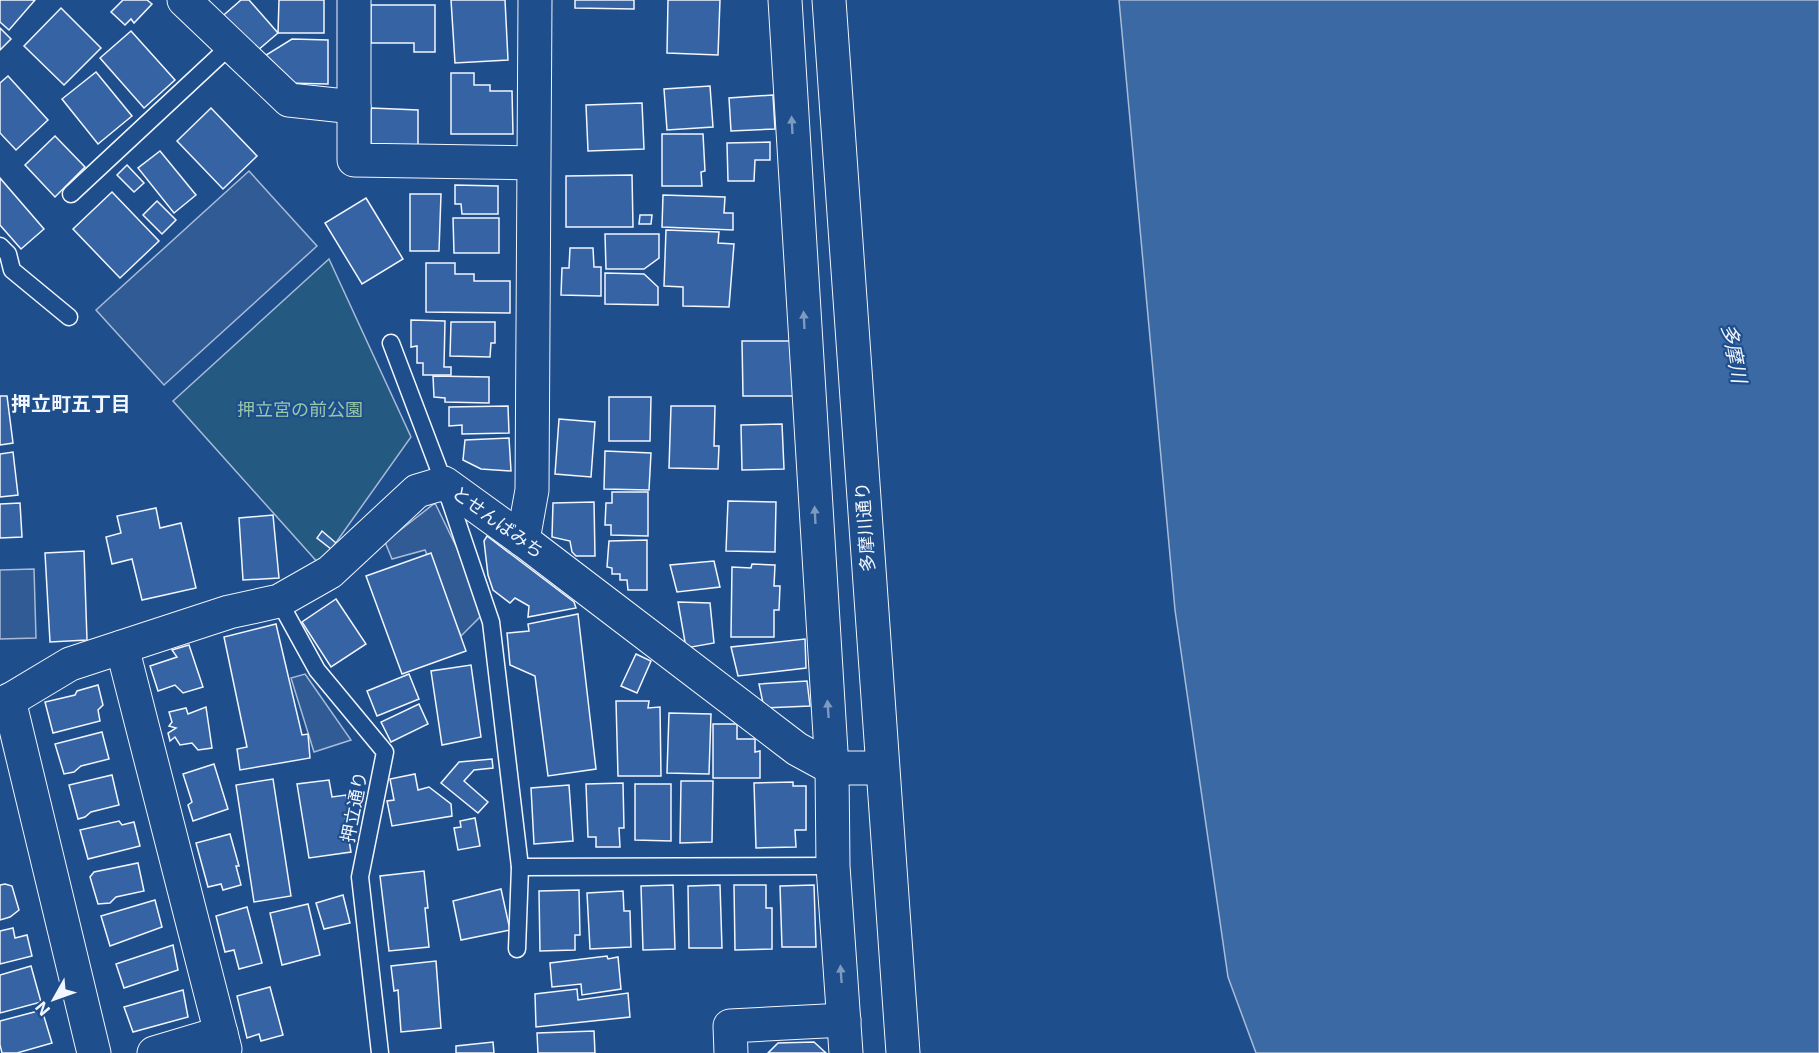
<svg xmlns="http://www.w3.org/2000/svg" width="1819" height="1053" font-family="Inter,'Noto Sans JP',sans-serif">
  <rect width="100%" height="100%" fill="#1f4e8c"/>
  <path fill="#245a82" stroke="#a8bbd7" stroke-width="1.5" d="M329,259L411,437L320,565L173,401Z"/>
  <g fill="#305b95" stroke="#a8bbd7" stroke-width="1.5">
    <path d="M249,171L317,246L164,385L96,310Z"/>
    <path d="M435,503L487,610L461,636L425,550L392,559L385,542Z"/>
    <path d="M34,569L36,638L0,639V570Z"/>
    <path d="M305,674L351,740L314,752L291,678Z"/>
  </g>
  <path fill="#3b69a3" stroke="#a8bbd7" stroke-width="1.5" d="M1119,0H1819V1053H1256L1228,977L1175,610Z"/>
  <g fill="#3563a3" stroke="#f2f6ff" stroke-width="1.5">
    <path d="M0,0H35L9,30L0,22Z"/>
    <path d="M123,0H147L152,4L134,23L131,19L125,25L111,12Z"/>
    <path d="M241,0H249L278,33L250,57L218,20Z"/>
    <path d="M279,0H324V33H278Z"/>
    <path d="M451,0H505L508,60L455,63Z"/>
    <path d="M575,0H634V9L575,8Z"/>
    <path d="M668,0H720L718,55L667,53Z"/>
    <path d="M371,5H435V52H414V43H371Z"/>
    <path d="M61,8L101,48L64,85L24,46Z"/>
    <path d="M0,28L11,39L0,50Z"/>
    <path d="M131,31L175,80L144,108L100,58Z"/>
    <path d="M292,39L328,40V84L286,83L258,60Z"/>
    <path d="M96,72L132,116L98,144L62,99Z"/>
    <path d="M451,73H474V85H490V91H512L513,134H451Z"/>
    <path d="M8,76L48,120L16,150L0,133V83Z"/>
    <path d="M710,86L713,127L667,130L664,89Z"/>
    <path d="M773,95L775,129L731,131L729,98Z"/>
    <path d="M642,103L644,149L588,151L586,105Z"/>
    <path d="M211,108L257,156L223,189L177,141Z"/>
    <path d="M371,108L418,110V149L371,148Z"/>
    <path d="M662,134H703L705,171L701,172L702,186H662Z"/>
    <path d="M55,136L85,167L55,197L25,165Z"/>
    <path d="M770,142V160H755L754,181H728L727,143Z"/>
    <path d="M160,151L196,195L174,213L138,168Z"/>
    <path d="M127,165L144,183L134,192L117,175Z"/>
    <path d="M632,175L633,227H566V176Z"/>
    <path d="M0,178L44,229L21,249L0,225Z"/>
    <path d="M455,185L498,186V214H462L461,204H455Z"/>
    <path d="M112,192L159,241L120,278L73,229Z"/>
    <path d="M410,194H441L439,251H410Z"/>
    <path d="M663,195L725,197L724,213H733V230L662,227Z"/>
    <path d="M366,198L403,259L362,284L325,223Z"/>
    <path d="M157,201L176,220L162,234L143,215Z"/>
    <path d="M640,215H652L651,224H639Z"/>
    <path d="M453,218H499V253H454Z"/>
    <path d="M666,230L719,232L718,243L734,244L729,307L683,306V287L664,286Z"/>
    <path d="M605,234H659V258L644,269H606Z"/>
    <path d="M570,248H593L594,267H601V296L561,295L562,268H569Z"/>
    <path d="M426,263H455V274H474V281H510V313L426,312Z"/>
    <path d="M605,273L644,274L658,287V305L605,304Z"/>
    <path d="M411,320L445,321L444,367H451V375H423V363H417V346L411,347Z"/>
    <path d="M451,322H495V343H491L490,357L450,356Z"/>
    <path d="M742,341H793L794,396H743Z"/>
    <path d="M433,376L489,377V403L445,402V398L434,397Z"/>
    <path d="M0,396H7L13,443L0,445Z"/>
    <path d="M609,397H651L650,441H609Z"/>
    <path d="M508,406L509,433L462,434V425L449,426V407Z"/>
    <path d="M671,406H715L714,446H719L718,469L669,468Z"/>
    <path d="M559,419L595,422L591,477L555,474Z"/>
    <path d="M782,424L784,469L742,470L741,425Z"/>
    <path d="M509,438L511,471L481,469L463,460L465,440Z"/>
    <path d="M605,451L651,453L649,490L604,489Z"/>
    <path d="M13,452L18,495L0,497V454Z"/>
    <path d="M612,492H648V536L611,535V525H605L606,503H612Z"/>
    <path d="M728,501L776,502L775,552L726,551Z"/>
    <path d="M594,502L595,556H576L572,552L570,541L552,537L553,503Z"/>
    <path d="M20,503L22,537L0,538V504Z"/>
    <path d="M156,508L160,528L181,523L196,588L142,600L132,559L112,564L106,537L121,533L117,516Z"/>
    <path d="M273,515L279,578L243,580L239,518Z"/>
    <path d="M322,531L336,543L331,549L317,538Z"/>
    <path d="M487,536L574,602L576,608L528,617L529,606L515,598L510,603L493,590L488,575L484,541Z"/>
    <path d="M647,540V590H628L627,580H620V574H612V568L607,567L609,541Z"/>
    <path d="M84,551L87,640L50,642L45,553Z"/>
    <path d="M431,553L466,651L402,674L366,576Z"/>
    <path d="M714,561L720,587L677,592L670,565Z"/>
    <path d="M752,564L775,565L774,586H780L779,610H774V637H731L732,567L751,568Z"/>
    <path d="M336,599L366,644L331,667L302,622Z"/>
    <path d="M678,602L710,603L714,643L686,648Z"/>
    <path d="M578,614L596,769L548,776L535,676L510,665L507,633L529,631L528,624Z"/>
    <path d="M276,624L302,735L308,734L310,758L240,770L237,749L247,747L224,637Z"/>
    <path d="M805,639L806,668L738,676L731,647Z"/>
    <path d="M189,645L203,687L183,693L175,685L158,691L150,666L177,657L172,650Z"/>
    <path d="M636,654L651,661L637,693L621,686Z"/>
    <path d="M471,665L481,737L442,745L431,671Z"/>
    <path d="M409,674L419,699L377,716L367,691Z"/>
    <path d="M807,681L810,706L764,708L759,684Z"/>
    <path d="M98,685L103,705L98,710L100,721L53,733L45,702L75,695L77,691Z"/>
    <path d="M616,701H649L648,708L660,707L661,776H618Z"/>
    <path d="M419,704L428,724L391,742L381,722Z"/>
    <path d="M206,707L212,748L198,750L192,743L180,745L175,737L170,741L168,733L176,728L169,726L172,722L169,712L186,708L188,714Z"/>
    <path d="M669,713L711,714L709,774L667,773Z"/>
    <path d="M713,724H737V739H755V752L760,751V778H713Z"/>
    <path d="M102,732L109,759L81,766L74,772L64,774L55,744Z"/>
    <path d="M492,759L493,768L474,770L464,781L488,802L478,813L441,783L459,762Z"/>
    <path d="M214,764L228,809L193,821L188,805L192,802L183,774Z"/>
    <path d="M415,774L418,790L429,787L451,804L452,816L392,826L387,801L394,800L390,779Z"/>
    <path d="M112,775L119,805L91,812L85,817L78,819L69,785Z"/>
    <path d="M273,779L291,896L254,902L236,785Z"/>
    <path d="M329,780L332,797L346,795L349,817L345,818L351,852L309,858L297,784Z"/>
    <path d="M681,781H713L712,842L680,843Z"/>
    <path d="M793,782V786H806V830H795L796,847L756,848L754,783Z"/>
    <path d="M623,783L624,828H619L620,847H596V837H588L586,784Z"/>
    <path d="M635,784H671V841L635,840Z"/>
    <path d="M569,785L573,841L534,844L531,788Z"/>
    <path d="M475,818L480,846L458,850L454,828L461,827L460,821Z"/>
    <path d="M119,821L122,825L134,822L140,846L88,859L80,830Z"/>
    <path d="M230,834L239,866H236L241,885L223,890L221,884L208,887L196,843Z"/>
    <path d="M138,863L144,891L116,897L110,903L98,904L90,877L94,872Z"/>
    <path d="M424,871L428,908H425L429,947L389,951L380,876Z"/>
    <path d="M5,884L12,886L19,910L10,917L0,920V885Z"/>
    <path d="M673,885L675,949L643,950L641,886Z"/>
    <path d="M720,885L722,948H689L688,886Z"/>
    <path d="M734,885H766V908H772V949L735,950Z"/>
    <path d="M814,885L816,947H782L780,886Z"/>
    <path d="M501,889L510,930L461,940L453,901Z"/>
    <path d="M579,890L580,935H575V950L540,951L539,891Z"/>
    <path d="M623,891L624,911H630L631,947L590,949L587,893Z"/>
    <path d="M343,895L350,923L324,929L316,903Z"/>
    <path d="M155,900L162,927L110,946L101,916Z"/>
    <path d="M308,904L320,955L282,965L270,913Z"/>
    <path d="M247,907L262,963L239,969L234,950L225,952L216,916Z"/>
    <path d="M13,928L15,938L27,935L32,956L0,964V931Z"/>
    <path d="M173,945L178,970L124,988L116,964Z"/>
    <path d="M607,956L608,959L618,957L621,989L582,995L581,984L552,987L550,963Z"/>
    <path d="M436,961L441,1028L401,1032L398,990L394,991L391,966Z"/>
    <path d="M31,966L41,1002L0,1013V975Z"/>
    <path d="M270,987L283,1035L261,1041L259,1034L247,1038L237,996Z"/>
    <path d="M577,989L578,1000L628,993L630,1017L536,1027L535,994Z"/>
    <path d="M183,990L188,1017L133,1032L124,1007Z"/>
    <path d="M42,1010L52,1043L17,1053H2L0,1045V1021Z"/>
    <path d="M594,1031L595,1053H538L537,1033Z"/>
    <path d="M493,1042L494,1053H456V1046Z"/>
    <path d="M814,1042L826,1053H768L778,1043Z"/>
  </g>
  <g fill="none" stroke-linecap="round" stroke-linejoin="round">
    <g stroke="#f2f6ff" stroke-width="19">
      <g id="service">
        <path d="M71,194L231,45"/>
        <path d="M0,246L8,254L12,270L69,317"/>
        <path d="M391,343L444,483L491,622L520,867L517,949"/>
        <path d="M279,601L317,670L385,752L360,877L380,1053"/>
        <path d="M520,867L833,866"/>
      </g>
    </g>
    <g stroke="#f2f6ff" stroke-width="35">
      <g id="minor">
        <path d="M184,0L289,100L354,107"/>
        <path d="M354,0V160L533,163"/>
        <path d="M785,0L832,768L833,866L846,1053"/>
        <path d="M523,540L532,490L535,0"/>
        <path d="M122,647L225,1049"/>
        <path d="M9,700L94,1053"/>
        <path d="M0,706L70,664L229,612L279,601L330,572L417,491L444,483L523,540L797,749L832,768H882"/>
        <path d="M154,1053L221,1033"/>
        <path d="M731,1053L730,1026L844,1020"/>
      </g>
    </g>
    <g stroke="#f2f6ff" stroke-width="35">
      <path id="tertiary" d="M829,0L903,1053"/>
    </g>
    <use href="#service" stroke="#1f4e8c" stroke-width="16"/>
    <use href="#minor" stroke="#1f4e8c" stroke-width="33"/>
    <use href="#tertiary" stroke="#1f4e8c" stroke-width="33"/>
  </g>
  <defs><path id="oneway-solid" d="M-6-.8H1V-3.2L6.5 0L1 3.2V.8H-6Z" transform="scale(1.5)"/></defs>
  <g fill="#7e9ac0">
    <use href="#oneway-solid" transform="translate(792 125) rotate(-93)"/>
    <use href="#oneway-solid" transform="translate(804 320) rotate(-93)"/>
    <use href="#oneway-solid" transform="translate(815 515) rotate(-93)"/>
    <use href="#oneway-solid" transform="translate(828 709) rotate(-94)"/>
    <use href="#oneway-solid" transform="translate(841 974) rotate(-94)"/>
  </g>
  <g text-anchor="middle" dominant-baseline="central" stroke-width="4.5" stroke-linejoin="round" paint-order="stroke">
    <g font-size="18" fill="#97c8a6" stroke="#1f4e8c">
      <text x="300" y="409">押立宮の前公園</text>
    </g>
    <g font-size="18" fill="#f2f6ff" stroke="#1f4e8c">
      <text transform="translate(498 522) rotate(36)">とせんばみち</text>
      <text transform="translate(865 527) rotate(-94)">多摩川通り</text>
      <text transform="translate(354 807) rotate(-79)">押立通り</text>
    </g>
    <g font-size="20" font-style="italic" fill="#f2f6ff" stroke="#1f4e8c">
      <text transform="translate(1734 353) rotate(79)">多摩川</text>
    </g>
    <g font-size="20" font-weight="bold" fill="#f2f6ff" stroke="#1f4e8c">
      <text x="71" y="404">押立町五丁目</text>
    </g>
  </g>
  <g transform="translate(54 999) rotate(230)" stroke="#1f4e8c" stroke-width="4.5" paint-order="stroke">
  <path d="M0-4.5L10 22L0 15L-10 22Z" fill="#f2f6ff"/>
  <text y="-9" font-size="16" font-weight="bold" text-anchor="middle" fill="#f2f6ff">N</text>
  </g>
</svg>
